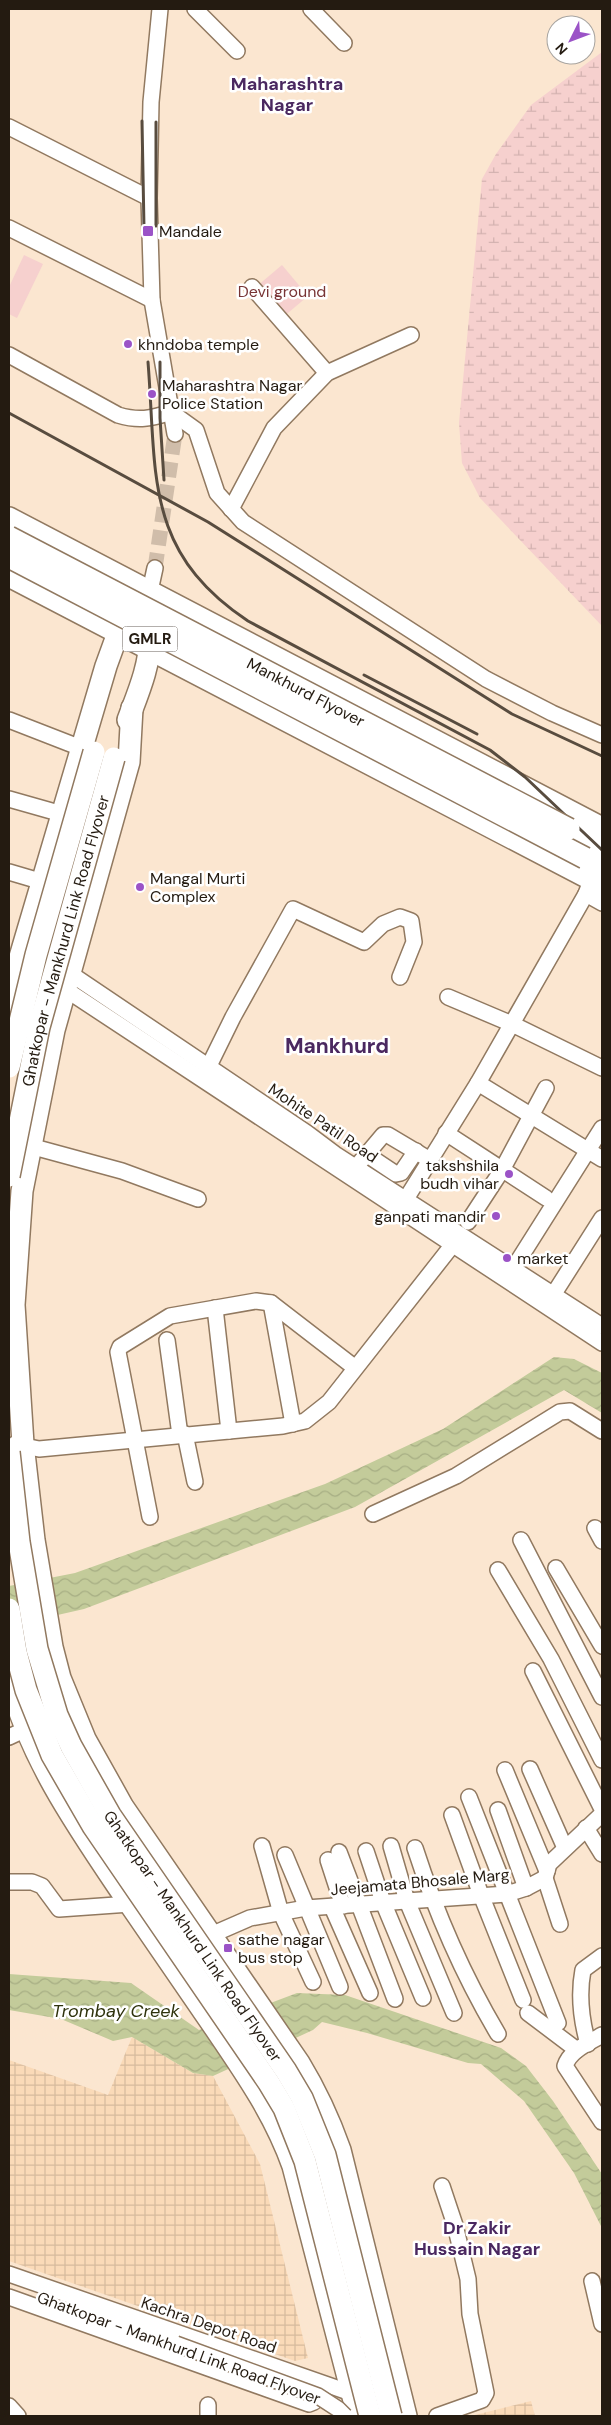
<svg xmlns="http://www.w3.org/2000/svg" width="611" height="2425" font-family="'DM Sans',sans-serif">
  <defs>
    <pattern id="industrial-grid" width="8" height="8" patternUnits="userSpaceOnUse" patternTransform="scale(1.25)"><rect width="8" height="8" fill="#fadab8"/><path d="M0 4h8M4 0v8" fill="none" stroke="#d6ba9d"/></pattern>
    <pattern id="wetland-marsh" width="20" height="14" patternUnits="userSpaceOnUse" patternTransform="scale(1.25)"><rect width="20" height="14" fill="#f6d0ce"/><path d="M1 5h8M5 5V1M11 12h8M15 12V8" fill="none" stroke="#d3b2b0"/></pattern>
    <pattern id="water-waves" width="16" height="10" patternUnits="userSpaceOnUse" patternTransform="scale(1.25)"><rect width="16" height="10" fill="#c3cb9a"/><path d="M0 5q4-4 8 0t8 0" fill="none" stroke="#a7ae84"/></pattern>
  </defs>
  <rect width="100%" height="100%" fill="#fbe6d0"/>
  <g fill="url(#industrial-grid)">
    <path d="M132,2037L193,2073L213,2076L260,2164L308,2358L295,2361L9,2261V2060L108,2095Z"/>
    <path d="M531,2401L535,2416H471Z"/>
  </g>
  <path fill="url(#wetland-marsh)" d="M602,52V626L480,498L462,463L459,423L482,179L496,154L531,105Z"/>
  <g fill="#f6d0ce">
    <path d="M24,255L43,264L17,318L9,314V287Z"/>
    <path d="M282,265L308,296L282,318L256,287Z"/>
  </g>
  <g fill="url(#water-waves)">
    <path d="M554,1357L574,1359L602,1373V1413L564,1390L355,1507L84,1609L9,1626V1586L75,1573L325,1484L443,1429Z"/>
    <path d="M9,1974L131,1983L199,2030L297,1993L345,1995L501,2048L526,2066L553,2101L602,2174V2228L574,2173L524,2101L481,2064L468,2063L367,2033L322,2022L313,2030L213,2076L193,2073L132,2037L113,2041L61,2019L9,2010Z"/>
  </g>
  <g fill="none" stroke-linecap="round" stroke-linejoin="round">
    <path stroke="#d0bdaa" stroke-width="15" stroke-dasharray="15 8" stroke-linecap="butt" d="M155,568L175,434"/>
    <g stroke="#917960" stroke-width="18">
      <g id="minor">
        <path d="M160,9L151,102L149,198L152,300L175,434"/>
        <path d="M195,9L237,51"/>
        <path d="M311,9L344,43"/>
        <path d="M9,127L149,198"/>
        <path d="M9,228L152,300"/>
        <path d="M252,287L327,373"/>
        <path d="M9,355L118,415C138,421 151,419 171,412L196,430L217,493L243,522L486,679L552,713L602,735"/>
        <path d="M231,509L274,428L327,373L411,335"/>
        <path d="M150,591L155,568"/>
        <path d="M9,720L81,748"/>
        <path d="M9,799L62,814"/>
        <path d="M9,872L43,882"/>
        <path d="M589,886L586,894L602,903"/>
        <path d="M62,971L71,974L307,1133L335,1154L602,1326"/>
        <path d="M59,985L602,1343"/>
        <path d="M448,997L512,1024L602,1068"/>
        <path d="M205,1074L233,1017L293,909L364,942L383,924L400,917L411,921L414,942L400,977"/>
        <path d="M478,1083L602,1159"/>
        <path d="M446,1133L546,1198"/>
        <path d="M30,1146L122,1171L198,1199"/>
        <path d="M366,1154L396,1174L401,1173L416,1151"/>
        <path d="M356,1167L383,1135H388L430,1160"/>
        <path d="M401,1207L478,1083L586,894"/>
        <path d="M468,1222L502,1170L546,1088"/>
        <path d="M513,1269L602,1128"/>
        <path d="M271,1303L293,1424"/>
        <path d="M548,1303L602,1218"/>
        <path d="M215,1308L229,1431"/>
        <path d="M167,1340L180,1435"/>
        <path d="M185,1434L195,1482"/>
        <path d="M15,1444L39,1449L283,1426L305,1421L329,1402L458,1238"/>
        <path d="M373,1514L456,1476L560,1412L570,1411L602,1431"/>
        <path d="M150,1517L118,1352L120,1347L170,1316L256,1301L271,1303L354,1367"/>
        <path d="M595,1528L602,1541"/>
        <path d="M521,1540L602,1697"/>
        <path d="M556,1568L602,1646"/>
        <path d="M498,1570L551,1659L602,1760"/>
        <path d="M533,1671L602,1809"/>
        <path d="M9,1737L26,1729"/>
        <path d="M530,1769L565,1848"/>
        <path d="M505,1770L547,1871"/>
        <path d="M469,1797L558,2023"/>
        <path d="M498,1810L526,1888"/>
        <path d="M452,1815L481,1895L523,2000"/>
        <path d="M586,1828L602,1854"/>
        <path d="M262,1846L281,1913L313,1982"/>
        <path d="M391,1846L407,1901L454,2013"/>
        <path d="M415,1848C436,1913 463,1975 498,2034"/>
        <path d="M366,1851L383,1902L423,1998"/>
        <path d="M339,1852L395,1999"/>
        <path d="M285,1855L340,1987"/>
        <path d="M328,1860L343,1906"/>
        <path d="M545,1878L560,1924"/>
        <path d="M9,1882H32L42,1886L59,1909L130,1904"/>
        <path d="M332,1907L370,1993"/>
        <path d="M211,1935L250,1918L306,1908L507,1894L526,1888L545,1878L549,1864L602,1814"/>
        <path d="M528,2013L577,2050"/>
        <path d="M602,2035C589,2043 570,2050 565,2066L602,2122"/>
        <path d="M588,2044C581,2019 578,1996 583,1970L602,1956"/>
        <path d="M9,2274L351,2393L359,2391"/>
        <path d="M592,2281L602,2324"/>
        <path d="M9,2297L309,2404L314,2402L322,2385"/>
        <path d="M72,2308L176,2344"/>
        <path d="M9,2406L18,2416"/>
        <path d="M208,2416V2405"/>
        <path d="M437,2416L482,2400L486,2393L470,2314L468,2279L455,2225L442,2186"/>
      </g>
    </g>
    <g stroke="#917960" stroke-width="24">
      <g id="highway">
        <path d="M9,518L602,828"/>
        <path d="M9,576L602,885"/>
        <path d="M132,708L129,762L54,1030L22,1191L14,1305L23,1444L34,1540L52,1647L60,1678L85,1739L123,1807L299,2063C316,2091 329,2119 340,2150L406,2416"/>
        <path d="M128,720C138,693 150,666 150,637"/>
        <path d="M569,829L602,847"/>
        <path d="M585,858L602,867"/>
        <path d="M9,1007L20,957L106,666L118,633L127,622"/>
        <path d="M9,1677C29,1757 77,1826 123,1894C153,1938 184,1983 215,2028C245,2072 275,2115 293,2166L358,2416"/>
      </g>
    </g>
    <use href="#minor" stroke="#fff" stroke-width="15"/>
    <use href="#highway" stroke="#fff" stroke-width="21"/>
    <g stroke="#584c3f" stroke-width="3">
      <path d="M142,121L144,228"/>
      <path d="M156,122V226"/>
      <path d="M148,362C157,473 143,551 248,621L490,750L525,777L602,850"/>
      <path d="M160,362V418L164,480"/>
      <path d="M9,413L208,522L512,714L602,756"/>
      <path d="M364,675L477,734"/>
    </g>
    <g stroke="#917960" stroke-width="18" stroke-linecap="butt">
      <path id="minor-bridge" d="M176,2344L318,2396L338,2409L345,2416"/>
    </g>
    <g stroke="#917960" stroke-width="24" stroke-linecap="butt">
      <g id="highway-bridge">
        <path id="s1" d="M9,537L569,829"/>
        <path d="M9,557L585,858"/>
        <path d="M9,1067L36,955L94,752"/>
        <path id="s2" d="M9,1176L39,1027L114,758"/>
        <path id="s3" d="M9,1452L19,1542L37,1649L57,1715L71,1746L110,1815L286,2071L302,2098L325,2155L391,2416"/>
        <path d="M9,1609L16,1652L26,1690L52,1755L93,1826L269,2083L284,2108L305,2161L370,2416"/>
      </g>
    </g>
    <use href="#minor-bridge" stroke="#fff" stroke-width="15"/>
    <use href="#highway-bridge" stroke="#fff" stroke-width="21"/>
  </g>
  <g fill="#9b53c7" stroke="#fff" stroke-width="2">
    <rect x="142" y="225" width="12" height="12" rx="2.5"/>
    <circle cx="128" cy="344" r="5"/>
    <circle cx="152" cy="394" r="5"/>
    <circle cx="140" cy="887" r="5"/>
    <circle cx="509" cy="1174" r="5"/>
    <circle cx="496" cy="1216" r="5"/>
    <circle cx="507" cy="1258" r="5"/>
    <rect x="223" y="1943" width="10" height="10" rx="2.5"/>
  </g>
  <g text-anchor="middle" dominant-baseline="central" stroke-width="5" stroke-linejoin="round" paint-order="stroke">
    <rect fill="#fff" stroke="#665f58" stroke-width="1" x="122.5" y="626.5" width="55" height="25" rx="4"/>
    <g font-size="15" font-weight="bold" fill="#241b11">
      <text x="150" y="639">GMLR</text>
    </g>
    <g font-size="16" fill="#241b11" stroke="#fff" text-anchor="start">
      <text x="159" y="231">Mandale</text>
      <text x="138" y="344">khndoba temple</text>
      <text x="162" y="385">Maharashtra Nagar<tspan x="162" dy="18">Police Station</tspan></text>
      <text x="150" y="878">Mangal Murti<tspan x="150" dy="18">Complex</tspan></text>
      <text x="499" y="1165" text-anchor="end">takshshila<tspan x="499" dy="18">budh vihar</tspan></text>
      <text x="486" y="1216" text-anchor="end">ganpati mandir</text>
      <text x="517" y="1258">market</text>
      <text x="238" y="1939">sathe nagar<tspan x="238" dy="18">bus stop</tspan></text>
    </g>
    <g font-size="16" fill="#783435" stroke="#fff">
      <text x="282" y="291">Devi ground</text>
    </g>
    <g font-size="16" fill="#241b11" stroke="#fff">
      <text stroke="none"><textPath href="#s1" startOffset="335">Mankhurd Flyover</textPath></text>
      <text stroke="none"><textPath href="#s2" startOffset="242">Ghatkopar - Mankhurd Link Road Flyover</textPath></text>
      <text transform="translate(323 1123) rotate(34)">Mohite Patil Road</text>
      <text transform="translate(420 1882) rotate(-5)">Jeejamata Bhosale Marg</text>
      <text stroke="none"><textPath href="#s3" startOffset="528">Ghatkopar - Mankhurd Link Road Flyover</textPath></text>
      <text transform="translate(209 2325) rotate(19)">Kachra Depot Road</text>
      <text transform="translate(179 2348) rotate(20)">Ghatkopar - Mankhurd Link Road Flyover</text>
    </g>
    <g font-size="18" font-weight="bold" fill="#4a2860" stroke="#fff">
      <text x="287" y="84">Maharashtra<tspan x="287" dy="21">Nagar</tspan></text>
      <text x="477" y="2228">Dr Zakir<tspan x="477" dy="21">Hussain Nagar</tspan></text>
    </g>
    <g font-size="18" font-style="italic" fill="#2e320c" stroke="#fff">
      <text x="116" y="2011">Trombay Creek</text>
    </g>
    <g font-size="21" font-weight="bold" fill="#4a2860" stroke="#fff">
      <text x="337" y="1046">Mankhurd</text>
    </g>
  </g>
  <rect width="611" height="2425" fill="none" stroke="#241b11" stroke-width="20"/>
  <g transform="translate(571 40) rotate(228)"><circle r="24" fill="#ffffff" stroke="#a7a4a0"/>
  <path d="M0-4L9 19L0 12L-9 19Z" fill="#9b53c7"/>
  <text y="-8" font-size="14" font-weight="bold" text-anchor="middle" fill="#241b11">N</text>
  </g>
</svg>
